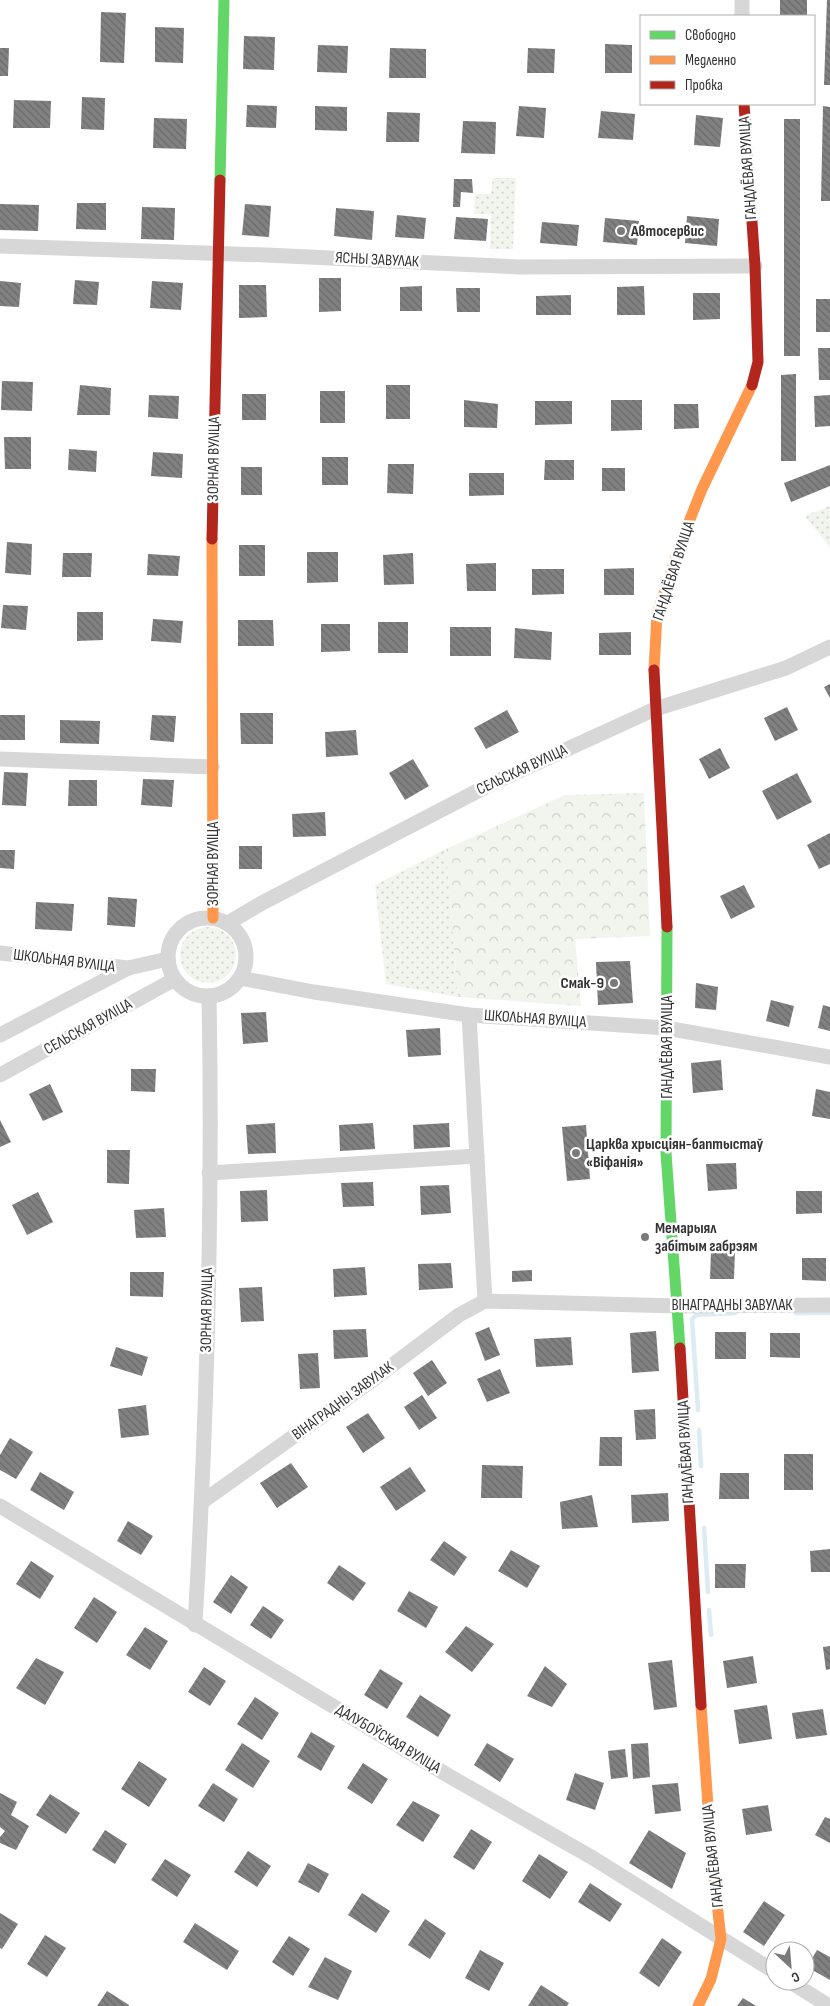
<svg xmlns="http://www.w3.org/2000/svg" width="830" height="2006" font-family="'Sofia Sans Condensed',sans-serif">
  <defs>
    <pattern id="green-dots" width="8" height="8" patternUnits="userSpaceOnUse" patternTransform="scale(1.25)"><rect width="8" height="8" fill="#f1f5ed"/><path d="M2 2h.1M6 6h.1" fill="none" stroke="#cfd2cc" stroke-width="1.8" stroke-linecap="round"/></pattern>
    <pattern id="forest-crowns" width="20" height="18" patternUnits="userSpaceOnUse" patternTransform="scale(1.25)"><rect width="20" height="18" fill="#f1f5ed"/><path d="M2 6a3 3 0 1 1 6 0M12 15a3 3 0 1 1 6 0" fill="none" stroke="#cfd2cc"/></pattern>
    <pattern id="building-back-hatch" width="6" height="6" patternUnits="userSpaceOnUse" patternTransform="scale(1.25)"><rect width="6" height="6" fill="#818181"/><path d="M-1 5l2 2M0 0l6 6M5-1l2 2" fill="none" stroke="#6a6a6a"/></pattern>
  </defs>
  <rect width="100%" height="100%" fill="#fff"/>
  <g fill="url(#green-dots)">
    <path d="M493,178H516L513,249H490L491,214H474L475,194H491Z"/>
    <path d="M830,506V548L805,516Z"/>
    <path d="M446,849L458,997L386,984L375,885Z"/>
    <circle cx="208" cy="955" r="28"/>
  </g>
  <path fill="url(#forest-crowns)" d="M644,793L650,936L575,939L581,1006L458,997L446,849L565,795Z"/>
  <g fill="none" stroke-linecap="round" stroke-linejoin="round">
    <g stroke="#ddebf3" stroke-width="4.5">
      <path d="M796,1313H830"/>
      <path d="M698,1410L692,1319L696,1315L735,1313"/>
      <path d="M699,1430L701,1466"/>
      <path d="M704,1528L708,1592"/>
      <path d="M709,1610L711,1635"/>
    </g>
  </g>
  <g fill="url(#building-back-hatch)">
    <rect x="780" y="0" width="27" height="16"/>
    <path d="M827,0H830V85H824Z"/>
    <path d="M101,12L126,13L124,63L100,62Z"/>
    <path d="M155,27L184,28L183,63L155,62Z"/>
    <path d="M244,36L275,37L274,70L243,69Z"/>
    <path d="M605,44L632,45V73H605Z"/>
    <path d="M318,45L348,46L347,73L317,72Z"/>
    <path d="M0,48H9L8,76H0Z"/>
    <path d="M390,48L426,49V78H389Z"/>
    <path d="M528,48L555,49L554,73H527Z"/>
    <path d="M82,97L105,98L104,130L81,129Z"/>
    <path d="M14,100L51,101L50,128H13Z"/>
    <path d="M247,105L277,106L276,128L246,127Z"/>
    <path d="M315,106L347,107V131L315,130Z"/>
    <path d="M519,106L546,108L544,138L516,136Z"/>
    <path d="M823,106L830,107V201H821Z"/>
    <path d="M601,111L635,114L633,140L598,138Z"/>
    <path d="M387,112L420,113L419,142H386Z"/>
    <path d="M696,115L723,118L720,147L694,145Z"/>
    <path d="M154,118L187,119L186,149L153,148Z"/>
    <rect x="784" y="119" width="16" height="237"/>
    <path d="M463,121L496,122L495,154L461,153Z"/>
    <path d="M454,179H472L473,193L461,192L460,207H453Z"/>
    <path d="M77,203H106V230L76,229Z"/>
    <path d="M0,204L39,205L38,231L0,230Z"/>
    <path d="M245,204L271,206L269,237L242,235Z"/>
    <path d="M142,207L175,208L174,240L141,239Z"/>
    <path d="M336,208L374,211L372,240L334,236Z"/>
    <path d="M397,215L426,218L424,239L395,237Z"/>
    <path d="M687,216L719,219L717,246L685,243Z"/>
    <path d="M456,217L488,219L486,241L454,239Z"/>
    <path d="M605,218L639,221L637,245L603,242Z"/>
    <path d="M542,222L579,225L577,246L540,243Z"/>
    <path d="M319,278H341V311L319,312Z"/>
    <path d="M75,280L99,282L97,305L73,304Z"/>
    <path d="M0,281L21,283L19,307L0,306Z"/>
    <path d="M152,281L183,283L181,310L150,308Z"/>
    <path d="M239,285H266L267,317L239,318Z"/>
    <path d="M422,286V311H400V287Z"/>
    <path d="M644,286L645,315H617V287Z"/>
    <path d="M456,288H480V312H457Z"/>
    <path d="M693,293H720V319L693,320Z"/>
    <path d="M571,295V315H536V296Z"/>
    <rect x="816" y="299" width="14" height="33"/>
    <path d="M818,348H830V380H819Z"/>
    <path d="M796,374V461H781V375Z"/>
    <path d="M2,381L33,382L32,411L1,410Z"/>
    <path d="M80,385L111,388L110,415H77Z"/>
    <rect x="386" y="385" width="24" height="34"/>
    <rect x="320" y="391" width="25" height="32"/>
    <rect x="242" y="394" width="24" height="26"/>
    <path d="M149,395L179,396L178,419L148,417Z"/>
    <path d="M830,395V426L815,427L814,396Z"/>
    <path d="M464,400L498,404L497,428L464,427Z"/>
    <path d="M611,400H642V430L611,431Z"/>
    <path d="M535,401H572V424L535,425Z"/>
    <path d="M674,404H698L699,428L674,429Z"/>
    <path d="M4,437H31V469H5Z"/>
    <path d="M69,449L97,451L96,472L68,470Z"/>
    <path d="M153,452L183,454L182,478L151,476Z"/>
    <rect x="322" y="457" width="26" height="28"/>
    <path d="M545,460H574V480H544Z"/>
    <path d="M388,464H414L413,494L387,493Z"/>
    <path d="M830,465V486L791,502L784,483Z"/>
    <rect x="241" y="467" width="21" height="28"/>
    <rect x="602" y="468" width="23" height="23"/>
    <path d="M469,473H504V495L469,496Z"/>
    <path d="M7,542L32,544L31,575L5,573Z"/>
    <rect x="239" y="545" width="26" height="31"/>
    <path d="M307,552H338V582L307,583Z"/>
    <path d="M63,553H92L91,577H62Z"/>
    <path d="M413,553L414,584L384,585L383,555Z"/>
    <path d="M148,554L180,556L178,576L147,575Z"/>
    <path d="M496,563V591H467L466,564Z"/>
    <path d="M634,568V595H604V569Z"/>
    <path d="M532,569H564V594L532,595Z"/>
    <path d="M3,605L28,606L26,630L1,628Z"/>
    <path d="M77,612H103V640L77,641Z"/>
    <path d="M153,619L183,621L181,643L151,641Z"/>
    <path d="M238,620H273L274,646H238Z"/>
    <rect x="378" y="622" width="30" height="31"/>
    <path d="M321,624H350V651L321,652Z"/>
    <rect x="450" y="627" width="41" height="29"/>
    <path d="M515,628L552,632L551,660L514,658Z"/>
    <path d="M631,632V655H599V633Z"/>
    <path d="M830,684V698L824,687Z"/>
    <path d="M787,707L798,730L775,741L764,718Z"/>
    <path d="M507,710L519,732L486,749L474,728Z"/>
    <path d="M240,713H273V744H241Z"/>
    <rect x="0" y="715" width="25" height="25"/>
    <path d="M152,715L176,716L174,742L150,740Z"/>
    <path d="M60,720L100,721L99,744L60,743Z"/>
    <path d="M356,730L358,755L326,757L325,732Z"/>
    <path d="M720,748L730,768L709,779L699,759Z"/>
    <path d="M413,759L429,786L405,800L389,773Z"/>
    <path d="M4,772L28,773L26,806L2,805Z"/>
    <path d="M797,773L812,802L777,820L762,791Z"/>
    <path d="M143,779L174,780L172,807L141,805Z"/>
    <path d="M69,780H97V806H68Z"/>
    <path d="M325,812L326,836L293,837L292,814Z"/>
    <path d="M830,833V864L819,869L807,845Z"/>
    <rect x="239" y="846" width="23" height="23"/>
    <path d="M0,850H15L14,869L0,868Z"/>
    <path d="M744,885L755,907L731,919L720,896Z"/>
    <path d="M108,897L137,899L135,927L107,925Z"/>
    <path d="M36,902L74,904L72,931L35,929Z"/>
    <path d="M630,961L633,1003L598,1005L596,962Z"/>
    <path d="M696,983L718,987L716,1010L695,1008Z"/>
    <path d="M771,1000L794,1006L789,1027L766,1021Z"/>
    <path d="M823,1005L830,1007V1031L818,1028Z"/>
    <path d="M266,1012L268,1042L243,1044L241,1013Z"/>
    <path d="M440,1028L441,1055L408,1057L406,1030Z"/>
    <path d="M721,1060L723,1090L693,1093L691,1063Z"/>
    <path d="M131,1069H156L155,1092L131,1091Z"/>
    <path d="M50,1084L63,1112L43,1121L29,1094Z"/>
    <path d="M816,1089L830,1092V1119L812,1116Z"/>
    <path d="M0,1120L11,1142L0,1147Z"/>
    <path d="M275,1123L276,1153L248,1154L246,1125Z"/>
    <path d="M373,1123L375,1149L340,1151L339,1125Z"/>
    <path d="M449,1123L450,1147L414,1149L413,1125Z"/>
    <path d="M586,1125L590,1179L567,1181L562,1127Z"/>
    <path d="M107,1150H130L129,1184L107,1183Z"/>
    <path d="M736,1163L737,1189L708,1191L706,1164Z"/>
    <path d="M373,1182L374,1206L343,1207L341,1183Z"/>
    <path d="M449,1185L451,1213L421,1215L420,1186Z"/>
    <path d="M267,1190L268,1221L241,1222L240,1191Z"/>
    <path d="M796,1191H822V1213L796,1214Z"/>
    <path d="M38,1192L53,1222L27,1235L12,1205Z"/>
    <path d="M164,1208L166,1237L136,1238L134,1210Z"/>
    <path d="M711,1250H735L734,1279H710Z"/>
    <path d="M802,1258H826V1281L802,1280Z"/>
    <path d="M451,1263L453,1288L419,1290L418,1264Z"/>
    <path d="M365,1267L367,1295L334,1297L333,1269Z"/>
    <path d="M532,1270V1281L512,1282V1271Z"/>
    <path d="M130,1272H164L163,1297L130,1296Z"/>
    <path d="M262,1287L264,1321L241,1322L239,1288Z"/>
    <path d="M489,1327L500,1355L485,1361L475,1333Z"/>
    <path d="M366,1329L368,1357L334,1359L333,1330Z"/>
    <path d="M656,1331L659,1371L632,1373L630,1333Z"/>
    <rect x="715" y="1332" width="31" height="27"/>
    <path d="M770,1333H800V1358L770,1357Z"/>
    <path d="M571,1337L573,1365L536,1367L534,1339Z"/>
    <path d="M116,1347L148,1357L142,1376L110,1366Z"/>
    <path d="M318,1353L320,1388L300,1389L298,1354Z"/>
    <path d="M432,1360L447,1383L428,1396L413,1373Z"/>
    <path d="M500,1369L510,1393L487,1402L477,1379Z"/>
    <path d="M422,1395L437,1418L419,1430L404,1407Z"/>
    <path d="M146,1405L149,1435L121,1438L118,1409Z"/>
    <path d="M655,1409L656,1439L636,1440L634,1410Z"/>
    <path d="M368,1413L385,1438L363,1453L346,1427Z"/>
    <path d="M600,1437H622V1466H599Z"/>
    <path d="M10,1438L33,1452L16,1479L0,1470V1455Z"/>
    <rect x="784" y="1454" width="29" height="36"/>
    <path d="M291,1463L308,1487L277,1508L260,1483Z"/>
    <path d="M482,1465L523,1466L522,1498H481Z"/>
    <path d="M410,1467L426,1491L396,1511L380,1487Z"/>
    <path d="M40,1472L74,1492L64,1510L30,1490Z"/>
    <path d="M720,1473H749V1499H719Z"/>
    <path d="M668,1493L669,1521L632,1523L631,1495Z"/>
    <path d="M592,1495L598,1527L562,1529L560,1502Z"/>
    <path d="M128,1521L153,1536L141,1555L117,1541Z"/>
    <path d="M444,1541L467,1557L454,1576L430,1560Z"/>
    <path d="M830,1549V1572H811L810,1551Z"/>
    <path d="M511,1550L540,1566L527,1588L498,1571Z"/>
    <path d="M31,1561L54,1576L40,1599L16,1584Z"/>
    <path d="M715,1564H746L745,1588H715Z"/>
    <path d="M339,1565L366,1583L353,1601L327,1583Z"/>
    <path d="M231,1575L248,1587L231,1614L213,1602Z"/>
    <path d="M409,1591L438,1607L426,1628L397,1611Z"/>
    <path d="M94,1597L117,1612L97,1643L74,1628Z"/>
    <path d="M263,1606L284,1620L271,1639L250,1625Z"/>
    <path d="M466,1626L494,1644L472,1672L445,1652Z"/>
    <path d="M145,1627L168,1641L150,1670L126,1655Z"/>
    <path d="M830,1646V1669L826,1670L823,1647Z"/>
    <path d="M753,1656L757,1683L727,1688L723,1661Z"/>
    <path d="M36,1658L64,1672L45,1705L16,1688Z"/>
    <path d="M672,1660L677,1707L654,1710L648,1663Z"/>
    <path d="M545,1666L567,1684L552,1707L527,1696Z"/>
    <path d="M204,1667L226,1681L210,1706L188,1692Z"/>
    <path d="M380,1669L403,1683L387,1709L364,1695Z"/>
    <path d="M420,1695L451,1715L438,1737L406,1717Z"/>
    <path d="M255,1697L279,1713L262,1740L237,1724Z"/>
    <path d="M767,1705L772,1739L739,1744L734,1710Z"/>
    <path d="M823,1709L827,1735L796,1739L792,1713Z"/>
    <path d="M311,1732L335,1746L321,1771L297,1757Z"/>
    <path d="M242,1743L270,1761L253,1788L225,1770Z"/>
    <path d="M487,1743L514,1759L500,1782L474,1765Z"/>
    <path d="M648,1743L650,1777L633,1779L631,1744Z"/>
    <path d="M625,1749L628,1777L611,1779L608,1751Z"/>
    <path d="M139,1761L167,1779L149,1807L121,1789Z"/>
    <path d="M363,1763L388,1779L372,1804L347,1788Z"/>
    <path d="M575,1773L604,1783L595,1810L566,1800Z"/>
    <path d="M213,1783L238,1799L224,1822L198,1806Z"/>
    <path d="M678,1783L681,1811L655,1814L652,1785Z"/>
    <path d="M0,1793L17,1802L11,1815L29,1826L16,1850L0,1843V1837L5,1831L0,1827Z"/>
    <path d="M50,1794L80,1813L66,1834L36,1815Z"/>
    <path d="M413,1801L440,1815L423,1842L396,1825Z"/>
    <path d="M768,1805L772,1831L746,1835L742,1809Z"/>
    <path d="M825,1817L830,1819V1843L815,1835Z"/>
    <path d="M471,1829L492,1842L474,1870L453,1857Z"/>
    <path d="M105,1830L127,1844L115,1864L92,1850Z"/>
    <path d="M649,1830L686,1853L672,1889L629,1863Z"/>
    <path d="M248,1851L271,1866L257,1887L234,1872Z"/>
    <path d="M539,1854L568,1872L550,1899L522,1881Z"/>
    <path d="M165,1859L191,1875L177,1897L151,1880Z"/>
    <path d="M308,1863L329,1874L319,1893L298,1882Z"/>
    <path d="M590,1883L622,1904L610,1922L578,1902Z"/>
    <path d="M362,1893L390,1911L376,1933L348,1915Z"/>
    <path d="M764,1901L785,1915L764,1946L743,1932Z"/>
    <path d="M0,1913L18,1924L2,1949L0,1948Z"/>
    <path d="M425,1919L446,1933L430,1959L408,1945Z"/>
    <path d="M195,1923L239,1951L227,1970L183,1942Z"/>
    <path d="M45,1935L66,1948L47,1977L27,1964Z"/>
    <path d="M289,1936L310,1949L293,1976L272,1962Z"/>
    <path d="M662,1938L682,1952L659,1987L639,1973Z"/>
    <path d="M480,1950L504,1963L489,1991L465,1978Z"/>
    <path d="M817,1950L830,1957V1980L807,1967Z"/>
    <path d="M325,1957L352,1971L338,2000L308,1987Z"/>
    <path d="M541,1985L569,2003L567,2006H528Z"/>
    <path d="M107,1991L129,2005V2006H97Z"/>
    <path d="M743,1998L756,2006H737Z"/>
  </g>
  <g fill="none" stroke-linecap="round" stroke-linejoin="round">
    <g stroke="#d7d7d7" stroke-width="15">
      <path d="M742,0V16"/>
      <path d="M0,246L266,255L519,267L755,266"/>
      <path d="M0,759L212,767"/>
      <circle cx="207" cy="957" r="39"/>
      <path d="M228,923L262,903L493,783L655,709L786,668L830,647"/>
      <path d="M0,953L128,968"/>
      <path d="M240,978L314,992L469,1015L666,1028L830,1057"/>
      <path d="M469,1015L485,1301"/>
      <path d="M0,1035L128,968L168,959"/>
      <path d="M0,1075L175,979"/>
      <path d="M209,1173L477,1156"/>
      <path d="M202,1502L374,1379L459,1315L485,1301L678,1306L830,1305"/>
      <path d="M0,1506L449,1776L593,1858L775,1972"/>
      <path d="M195,1625C207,1416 213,1205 209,996"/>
      <path d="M789,1981L829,2006"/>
    </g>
    <g stroke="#63d668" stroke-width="11">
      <path d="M220,180L224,0"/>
      <path d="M667,927L666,1153L680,1348"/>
    </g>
    <g stroke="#ff974d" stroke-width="11">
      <path d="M212,539L213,918"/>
      <path d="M654,670L657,614L681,542L702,489L752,385"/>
      <path d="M698,2006L711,1979L721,1939L711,1850L701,1705"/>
    </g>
    <g stroke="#b3261e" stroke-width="11">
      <path d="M744,104L755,266L758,362L752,385"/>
      <path d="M212,539L220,180"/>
      <path d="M654,670L667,927"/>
      <path d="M680,1348L701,1705"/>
    </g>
  </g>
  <g fill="#7a7a7a" stroke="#fff" stroke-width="2">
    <circle cx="621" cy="231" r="5"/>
    <circle cx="614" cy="983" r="5"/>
    <circle cx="576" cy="1153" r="5"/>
    <circle cx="645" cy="1237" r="5"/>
  </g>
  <g text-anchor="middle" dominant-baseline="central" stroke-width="5" stroke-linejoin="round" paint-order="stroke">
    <g font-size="16" fill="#333" stroke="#fff">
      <text transform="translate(748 168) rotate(-94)">ГАНДЛЁВАЯ ВУЛІЦА</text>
      <text transform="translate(377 260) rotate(3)">ЯСНЫ ЗАВУЛАК</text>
      <text transform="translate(214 459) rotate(-89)">ЗОРНАЯ ВУЛІЦА</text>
      <text transform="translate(674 571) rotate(-72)">ГАНДЛЁВАЯ ВУЛІЦА</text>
      <text transform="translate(522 770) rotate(-25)">СЕЛЬСКАЯ ВУЛІЦА</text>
      <text transform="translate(213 864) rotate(-90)">ЗОРНАЯ ВУЛІЦА</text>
      <text transform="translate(64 961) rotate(7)">ШКОЛЬНАЯ ВУЛІЦА</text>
      <text transform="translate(535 1019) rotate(4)">ШКОЛЬНАЯ ВУЛІЦА</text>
      <text transform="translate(88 1027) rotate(-29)">СЕЛЬСКАЯ ВУЛІЦА</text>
      <text transform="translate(667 1047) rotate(-90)">ГАНДЛЁВАЯ ВУЛІЦА</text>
      <text x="732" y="1305">ВІНАГРАДНЫ ЗАВУЛАК</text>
      <text transform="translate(207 1310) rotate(-89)">ЗОРНАЯ ВУЛІЦА</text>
      <text transform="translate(343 1401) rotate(-36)">ВІНАГРАДНЫ ЗАВУЛАК</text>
      <text transform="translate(686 1452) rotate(-93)">ГАНДЛЁВАЯ ВУЛІЦА</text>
      <text transform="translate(388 1739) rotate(31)">ДАЛУБОЎСКАЯ ВУЛІЦА</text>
      <text transform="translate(713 1856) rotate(-96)">ГАНДЛЁВАЯ ВУЛІЦА</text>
    </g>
    <g font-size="16" font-weight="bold" fill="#333" stroke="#fff" text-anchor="start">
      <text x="631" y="231">Автосервис</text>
      <text x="604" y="983" text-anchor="end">Смак-9</text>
      <text x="586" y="1144">Царква хрысціян-баптыстаў<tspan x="586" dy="18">«Віфанія»</tspan></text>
      <text x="655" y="1228">Мемарыял<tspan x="655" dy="18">забітым габрэям</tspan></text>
    </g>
  </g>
  <rect x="640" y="15" width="175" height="90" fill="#ffffff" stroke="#adadad"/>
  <rect x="650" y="31" width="25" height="8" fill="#63d668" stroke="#adadad"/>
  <text x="685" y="40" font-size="15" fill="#333333">Свободно</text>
  <rect x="650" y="56" width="25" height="8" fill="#ff974d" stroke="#adadad"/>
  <text x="685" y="65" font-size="15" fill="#333333">Медленно</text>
  <rect x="650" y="81" width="25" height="8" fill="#b3261e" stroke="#adadad"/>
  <text x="685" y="90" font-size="15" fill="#333333">Пробка</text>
  <g transform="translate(790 1966) rotate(154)"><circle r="24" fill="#ffffff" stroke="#adadad"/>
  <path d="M0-4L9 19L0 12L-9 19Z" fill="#7a7a7a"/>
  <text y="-8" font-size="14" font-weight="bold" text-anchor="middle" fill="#333333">С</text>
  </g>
</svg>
